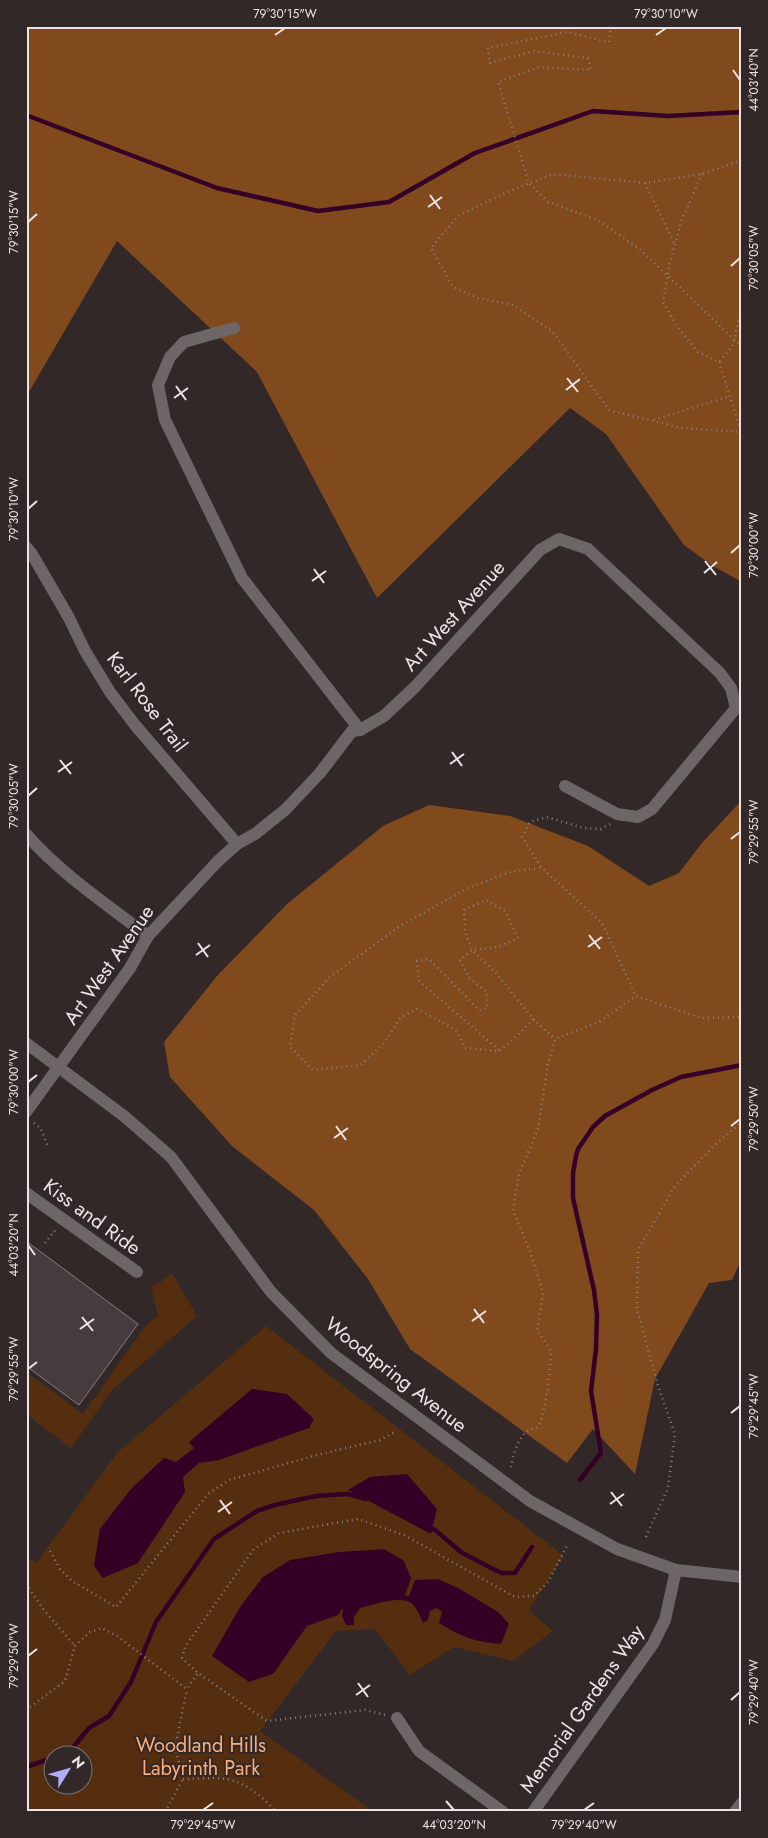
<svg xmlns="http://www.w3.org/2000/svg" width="768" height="1838" font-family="Jost,sans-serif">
  <rect width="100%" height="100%" fill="#322828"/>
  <g fill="#552e0f" fill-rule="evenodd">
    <path d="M172,1273L197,1316L113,1389L71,1448L26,1414V1372L83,1414L146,1325L158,1316L151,1286L162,1281Z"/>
    <path d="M266,1326L564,1556L529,1610L553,1631L513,1661L454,1647L410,1675L375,1629L336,1631L260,1731L374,1812H26V1556L36,1563L118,1452ZM52,1756H82V1786H52Z"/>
  </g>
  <g fill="#814a1d">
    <path d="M26,26H742V582L713,566L684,545L606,434L570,408L377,598L257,372L117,241L26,397Z"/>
    <path d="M742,800V1258L732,1280L709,1283L655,1379L635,1474L593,1429L567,1463L410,1349L368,1279L314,1210L232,1146L170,1077L164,1042L217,976L287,904L383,826L429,805L510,816L588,846L649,886L679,873L702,843Z"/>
  </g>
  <g fill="#340026">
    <path d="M252,1389L287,1394L314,1419L309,1428L219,1460L199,1463L183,1477L185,1492L138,1563L103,1578L94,1566L100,1529L131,1489L164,1458L176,1462L194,1448L189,1442Z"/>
    <path d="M407,1474L437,1509L431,1534L348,1490L370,1477Z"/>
    <path d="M384,1549L404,1561L411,1578L405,1596H409L415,1580L438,1579L458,1588L498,1612L509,1624L501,1644C475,1642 462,1637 439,1623L442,1612L437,1608L430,1611L428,1620L423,1623C420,1617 417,1607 411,1603C398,1595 374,1605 360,1608L354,1617V1625H346L342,1616L343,1608L338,1615L307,1626L273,1674L249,1682L212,1656L240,1607L263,1577L290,1560L339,1552Z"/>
  </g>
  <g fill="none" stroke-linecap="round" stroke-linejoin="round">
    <g stroke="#340026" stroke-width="4.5">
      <path d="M26,115L217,188L318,211L389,202L475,153L593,111L668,116L742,112"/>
      <path d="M580,1480L601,1453L591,1391L596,1349L597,1315L594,1290L573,1198V1173L576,1156L578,1149L593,1127L605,1116L652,1090L681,1077L742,1065"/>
      <path d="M429,1528L435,1530L461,1552L491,1568L502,1573H515L532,1547"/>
      <path d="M58,1756L70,1751L89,1728L109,1716L131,1682L156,1622L214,1539L257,1511L275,1505L316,1496L348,1494L366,1499"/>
      <path d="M26,1767L52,1758"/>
    </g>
  </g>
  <path fill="#463c3f" stroke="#887c7f" d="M26,1241L138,1324L79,1405L26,1366Z"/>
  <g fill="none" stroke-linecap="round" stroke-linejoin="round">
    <g stroke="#898181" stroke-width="2.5" stroke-dasharray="1 4" stroke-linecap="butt">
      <path d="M611,26L609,42L567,32L488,48L490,63L534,51L588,58L591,70L539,67L498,82L529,183L548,202L598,220L642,251L742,347"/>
      <path d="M742,160L702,174L645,183L553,174L505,193L458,216L431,248L453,287L478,298L513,305L552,331L609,410L681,428L742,432"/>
      <path d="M702,174L681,222L669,266L663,302L677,326L698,352L719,362L732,347L742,306"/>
      <path d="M645,183L675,245"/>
      <path d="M742,242L740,260L742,274"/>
      <path d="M719,362L741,431"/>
      <path d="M654,420L730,396"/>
      <path d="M610,824L601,829L584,828L546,817L530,822L522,837L542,868L602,923L636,996L701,1018L742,1017"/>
      <path d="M533,1019L524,1029L500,1051L465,1048L456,1030L417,1009L400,1018L385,1042L361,1065L313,1070L290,1047L295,1015L330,977L400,926L466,889L513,871L542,868"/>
      <path d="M499,1050L419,981L417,961L429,959L479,1010L487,1008L486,991L469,978L460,960L472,950L498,947L518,938L505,911L486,900L464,910L465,932L472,950L496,973L533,1019L555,1039"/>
      <path d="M34,1123L41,1129L48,1147"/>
      <path d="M45,1243L56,1229"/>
      <path d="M511,1467C513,1456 518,1436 529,1430C533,1428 536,1430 539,1425C544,1419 553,1358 550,1350C547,1343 541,1337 537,1331L543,1293L530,1251L513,1211L519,1174L538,1129L548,1064L555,1039L599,1022L636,996"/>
      <path d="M646,1537L668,1488L675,1434L658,1386L637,1309L638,1250L675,1186L717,1143L742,1122"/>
      <path d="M50,1551L60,1569L72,1581L116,1607L208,1494L229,1480L321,1454L380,1440L395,1432"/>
      <path d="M26,1584L43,1609L75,1646"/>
      <path d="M26,1710L65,1681L75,1646L90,1632L102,1628L117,1636L187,1689L198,1673"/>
      <path d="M385,1715L365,1710L267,1721L198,1673L182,1658L185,1647L253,1550L279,1533L358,1519L404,1535L515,1597L534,1596L548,1582L568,1544"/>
      <path d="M183,1779C197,1779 213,1777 227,1779C247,1783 263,1797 276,1812"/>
      <path d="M165,1812L183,1779L175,1747L187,1689"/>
    </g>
    <g stroke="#6c6766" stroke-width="12">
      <path d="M234,328L184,342L170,357L158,385L165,420L242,578L360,730"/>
      <path d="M26,547L32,554L69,618L85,651L110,692L135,725L237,844"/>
      <path d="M26,834C61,874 106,904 148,936"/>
      <path d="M26,1043L124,1116L171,1157L271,1292L331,1353L530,1501L617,1549L676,1570L742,1577"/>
      <path d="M26,1112L130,968L148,936L218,861L237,844L255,834L285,810L320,773L352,731L360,730L384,716L415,687L540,550L559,539L588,549L720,673L731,688L736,708L652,809L638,817L617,814L565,786"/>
      <path d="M26,1193L137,1272"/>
      <path d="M397,1718L419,1751L503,1812"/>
      <path d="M533,1812L653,1644L665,1620L676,1570"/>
      <path d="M735,1812L742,1803"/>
    </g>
  </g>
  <path fill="none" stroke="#ece5e5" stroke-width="2" d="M275,35L285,28M656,35L666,28M733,70L740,80M430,195L440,209M428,207L442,197M28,222L37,214M731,266L740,258M567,378L578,392M176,386L186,400M566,390L580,379M174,398L188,388M28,509L37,501M731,553L740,545M705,561L716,575M314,569L324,583M704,573L717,562M312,581L326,571M452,752L462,766M60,760L71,774M450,764L464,754M58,772L72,762M28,796L37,788M731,839L740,832M589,935L600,949M198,943L208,957M588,947L602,937M196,955L210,945M28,1082L37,1075M336,1126L346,1140M731,1126L740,1119M334,1138L348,1128M28,1245L35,1255M474,1309L484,1323M82,1317L93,1331M472,1321L486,1311M80,1329L94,1319M28,1369L37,1362M731,1413L740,1406M611,1492L622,1506M220,1500L230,1514M610,1504L624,1494M218,1512L232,1502M28,1656L37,1649M358,1683L368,1697M356,1695L370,1685M731,1700L740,1692M446,1801L454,1810M203,1810L213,1803M584,1810L594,1803"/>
  <g text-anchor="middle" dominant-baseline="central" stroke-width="4" stroke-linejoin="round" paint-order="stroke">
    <g font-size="20" fill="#ece5e5" stroke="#322828">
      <text transform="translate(454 616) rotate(-48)">Art West Avenue</text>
      <text transform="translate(147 702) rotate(53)">Karl Rose Trail</text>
      <text transform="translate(109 965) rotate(-55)">Art West Avenue</text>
      <text transform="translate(92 1217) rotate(36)">Kiss and Ride</text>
      <text transform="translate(396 1375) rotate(38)">Woodspring Avenue</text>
      <text transform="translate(582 1709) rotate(-55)">Memorial Gardens Way</text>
    </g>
    <g font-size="20" fill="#feae75" stroke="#322828">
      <text x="201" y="1745">Woodland Hills<tspan x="201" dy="23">Labyrinth Park</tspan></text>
    </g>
  </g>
  <rect width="768" height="1838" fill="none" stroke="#322828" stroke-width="55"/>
  <g transform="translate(68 1770) rotate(53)"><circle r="24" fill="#322828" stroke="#7c7474"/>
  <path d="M0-4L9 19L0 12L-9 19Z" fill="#b1adfa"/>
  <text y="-8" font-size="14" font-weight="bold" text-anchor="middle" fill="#ece5e5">N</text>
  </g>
  <rect x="28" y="28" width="712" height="1782" fill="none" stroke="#ece5e5" stroke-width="2"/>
  <g font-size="12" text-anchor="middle" fill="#ece5e5">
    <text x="285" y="18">79°30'15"W</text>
    <text x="666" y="18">79°30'10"W</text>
    <text transform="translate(754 80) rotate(-90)" y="4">44°03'40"N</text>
    <text transform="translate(14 222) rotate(-90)" y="4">79°30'15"W</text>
    <text transform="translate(754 258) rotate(-90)" y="4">79°30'05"W</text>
    <text transform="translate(14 509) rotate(-90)" y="4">79°30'10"W</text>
    <text transform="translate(754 545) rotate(-90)" y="4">79°30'00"W</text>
    <text transform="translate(14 796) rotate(-90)" y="4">79°30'05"W</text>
    <text transform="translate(754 832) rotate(-90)" y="4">79°29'55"W</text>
    <text transform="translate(14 1082) rotate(-90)" y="4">79°30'00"W</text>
    <text transform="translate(754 1119) rotate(-90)" y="4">79°29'50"W</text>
    <text transform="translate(14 1245) rotate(-90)" y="4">44°03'20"N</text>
    <text transform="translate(14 1369) rotate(-90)" y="4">79°29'55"W</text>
    <text transform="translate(754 1406) rotate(-90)" y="4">79°29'45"W</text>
    <text transform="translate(14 1656) rotate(-90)" y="4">79°29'50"W</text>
    <text transform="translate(754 1692) rotate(-90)" y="4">79°29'40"W</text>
    <text x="203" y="1829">79°29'45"W</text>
    <text x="454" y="1829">44°03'20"N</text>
    <text x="584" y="1829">79°29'40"W</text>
  </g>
</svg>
